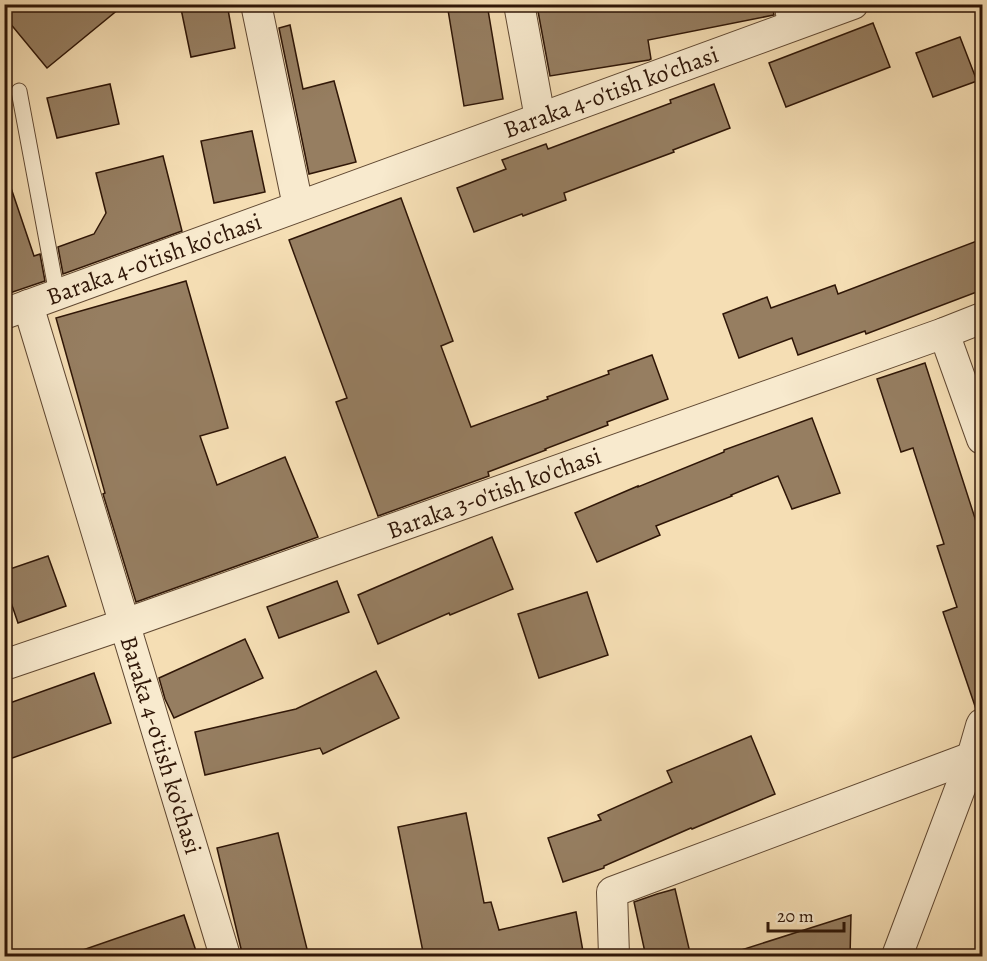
<svg xmlns="http://www.w3.org/2000/svg" width="987" height="961" font-family="Alegreya,serif">
  <rect width="100%" height="100%" fill="#f5deb4"/>
  <filter id="stains"><feTurbulence type="fractalNoise" baseFrequency=".00333" numOctaves="4"/><feColorMatrix values="0 0 0 0 .2 0 0 0 0 .09 0 0 0 0 .02 0 0 0 .5 -.17"/></filter>
  <radialGradient id="worn" r=".72"><stop offset=".6" stop-color="#630" stop-opacity="0"/><stop offset="1" stop-color="#630" stop-opacity=".3"/></radialGradient>
  <g fill="#967e61" stroke="#2f1607" stroke-width="1.5">
    <path d="M4,4H125L47,68L4,16Z"/>
    <path d="M180,4H227L235,48L191,57Z"/>
    <path d="M447,4H487L503,99L464,106Z"/>
    <path d="M544,4H772L774,15L648,40L651,59L649,60L550,76L537,6Z"/>
    <path d="M873,23L890,67L786,107L769,63Z"/>
    <path d="M290,25L303,89L334,81L356,162L309,174L279,28Z"/>
    <path d="M960,37L977,81L933,97L916,53Z"/>
    <path d="M110,84L119,124L57,138L47,98Z"/>
    <path d="M714,84L730,128L673,150L674,152L564,193L566,200L523,216L522,214L474,232L457,188L506,169L502,160L546,144L548,149L671,103L670,100Z"/>
    <path d="M252,131L265,192L214,203L201,141Z"/>
    <path d="M163,156L182,231L63,274L58,247L94,234L106,213L96,173Z"/>
    <path d="M8,179L34,256L40,254L45,281L4,295V180Z"/>
    <path d="M401,198L453,341L441,346L471,427L548,399L547,397L609,374L608,371L652,355L668,399L607,422L608,425L545,449L546,450L488,472L489,476L378,516L336,402L347,398L289,240Z"/>
    <path d="M982,239V290L866,334L865,331L798,355L792,338L739,358L723,314L767,297L771,308L835,285L838,294Z"/>
    <path d="M186,281L228,428L200,436L217,485L285,457L318,537L136,602L103,494L105,493L56,318Z"/>
    <path d="M925,363L982,540V707L976,709L943,612L957,607L937,546L944,544L913,448L901,452L877,379Z"/>
    <path d="M812,418L840,493L792,509L778,476L731,495L732,496L656,526L660,535L597,562L575,513L638,486V487L724,452V450Z"/>
    <path d="M492,537L513,589L450,615L449,613L378,644L358,595Z"/>
    <path d="M48,556L66,606L18,623L4,582V571Z"/>
    <path d="M337,581L349,612L279,638L267,607Z"/>
    <path d="M587,592L608,655L539,678L518,614Z"/>
    <path d="M245,639L263,678L174,718L165,699L159,678Z"/>
    <path d="M376,671L399,718L323,754L320,748L205,775L195,732L296,709Z"/>
    <path d="M94,673L111,723L4,761V705Z"/>
    <path d="M751,736L775,794L692,829L691,828L604,866V868L563,882L548,838L601,820L598,815L672,782L667,771Z"/>
    <path d="M466,813L484,903L491,902L499,930L576,912L584,957H424L398,827Z"/>
    <path d="M278,833L309,957H243L217,848Z"/>
    <path d="M675,889L691,957H646L634,902L657,894Z"/>
    <path d="M184,915L198,957H74V953Z"/>
    <path d="M851,915L850,957H736L735,952Z"/>
  </g>
  <g fill="none" stroke-linecap="round" stroke-linejoin="round">
    <g stroke="#604832" stroke-width="17">
      <g id="lane">
        <path d="M782,4L786,29"/>
        <path d="M19,91L57,294"/>
      </g>
    </g>
    <g stroke="#604832" stroke-width="32">
      <g id="street">
        <path d="M256,4L298,206"/>
        <path d="M519,4L540,118"/>
        <path d="M28,305L225,956"/>
        <path d="M4,314L853,4"/>
        <path d="M944,333L982,439"/>
        <path d="M4,665L125,624L944,333L982,318"/>
        <path d="M614,956L612,892L972,757"/>
        <path d="M897,956L972,757L981,726L982,724"/>
      </g>
    </g>
    <use href="#lane" stroke="#f8eace" stroke-width="15"/>
    <use href="#street" stroke="#f8eace" stroke-width="30"/>
  </g>
  <g text-anchor="middle" dominant-baseline="central" stroke-width="5" stroke-linejoin="round" paint-order="stroke">
    <g font-size="24" fill="#2f1607" stroke="#f8eace">
      <text transform="translate(611 92) rotate(-20)">Baraka 4-o'tish ko'chasi</text>
      <text transform="translate(154 259) rotate(-20)">Baraka 4-o'tish ko'chasi</text>
      <text transform="translate(494 493) rotate(-20)">Baraka 3-o'tish ko'chasi</text>
      <text transform="translate(161 745) rotate(73)">Baraka 4-o'tish ko'chasi</text>
    </g>
  </g>
  <rect width="987" height="961" fill="none" stroke="#f5deb4" stroke-width="24"/>
  <rect x="6" y="6" width="975" height="949" fill="none" stroke="#2f1607" stroke-width="3"/>
  <rect x="12" y="12" width="963" height="937" fill="none" stroke="#2f1607" stroke-width="1.5"/>
  <path d="M768 922v9h76v-9" fill="none" stroke="#2f1607" stroke-width="3"/>
  <text x="777" y="922" font-size="18" fill="#2f1607" stroke="#f8eace" stroke-width="4.5" paint-order="stroke">20 m</text>
  <rect width="100%" height="100%" filter="url(#stains)"/>
  <rect width="100%" height="100%" fill="url(#worn)"/>
</svg>
